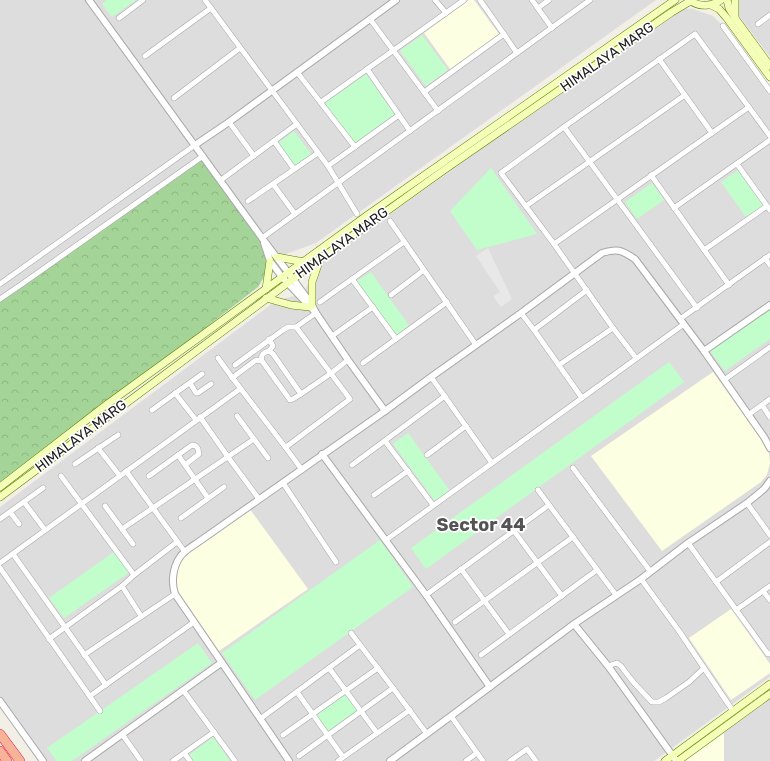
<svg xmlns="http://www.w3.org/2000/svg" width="770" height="761" font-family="Rubik,sans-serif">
  <defs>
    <pattern id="forest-crowns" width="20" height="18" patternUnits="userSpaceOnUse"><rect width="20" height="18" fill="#a4d498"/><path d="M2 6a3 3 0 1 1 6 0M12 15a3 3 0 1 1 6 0" fill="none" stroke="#8db683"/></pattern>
  </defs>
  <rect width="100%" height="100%" fill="#f1efe6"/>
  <g fill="#dedddd">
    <path d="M0,0H656L316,243L275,258L258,287L0,487Z"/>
    <path d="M732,0H770V57L733,8Z"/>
    <path d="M679,8L693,9L713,16L725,28L770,89V677L654,761H47L0,698V507L277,300L303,294L316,267Z"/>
    <path d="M770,698V761H684Z"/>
  </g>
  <g fill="#fcffe1">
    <path d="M469,0H474L499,34L450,69L424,33Z"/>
    <path d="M713,372L765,445L769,454L770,463L767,475L761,482L662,551L591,456Z"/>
    <path d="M249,508L308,589L219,651L178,591L175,582L177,567L185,553Z"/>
    <path d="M731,609L770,664V673L731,700L689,638Z"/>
    <path d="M724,733V761H685Z"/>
  </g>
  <path fill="url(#forest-crowns)" d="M203,156L275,258L258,287L0,487V298Z"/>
  <g fill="#c1fecb">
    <path d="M107,0H136L112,17L102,4Z"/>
    <path d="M422,35L448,70L426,86L400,51Z"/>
    <path d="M366,74L395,115L354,144L325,103Z"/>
    <path d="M294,131L312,155L296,167L277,144Z"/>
    <path d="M491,168L537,234L477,250L450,211Z"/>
    <path d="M738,170L763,205L746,217L721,182Z"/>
    <path d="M652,183L664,200L637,219L625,202Z"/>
    <path d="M371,272L410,327L396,336L357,281Z"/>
    <path d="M770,308V339L725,371L710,351Z"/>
    <path d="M669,362L684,382L426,569L411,548Z"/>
    <path d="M408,433L450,491L435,501L393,444Z"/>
    <path d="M380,540L413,587L255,700L222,653Z"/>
    <path d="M115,551L130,572L64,618L49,598Z"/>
    <path d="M198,643L212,663L72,761H57L47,748Z"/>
    <path d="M346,694L358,710L328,731L316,715Z"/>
    <path d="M213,737L230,761H193L189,755Z"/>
  </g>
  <path fill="#e8e8e8" d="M488,248L512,299L501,307L493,296L500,292L476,256Z"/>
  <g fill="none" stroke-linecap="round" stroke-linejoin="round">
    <g stroke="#a7a7a7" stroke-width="6">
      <g id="minor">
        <path d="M205,0L328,166L357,214"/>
        <path d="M435,0L446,13"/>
        <path d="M480,0L517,53"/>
        <path d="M532,0L552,28"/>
        <path d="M538,8L549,0"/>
        <path d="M119,18L143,0"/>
        <path d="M370,19L438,111"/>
        <path d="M758,24L770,15"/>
        <path d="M723,26L770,91"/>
        <path d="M145,56L211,8"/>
        <path d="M659,59L712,133"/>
        <path d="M367,69L410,131"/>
        <path d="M297,72L355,147"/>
        <path d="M424,92L504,34"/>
        <path d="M174,98L240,48"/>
        <path d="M321,102L464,0"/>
        <path d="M229,122L254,156"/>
        <path d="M564,127L697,308"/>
        <path d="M274,141L294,169"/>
        <path d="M737,164L770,210"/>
        <path d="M328,166L399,115"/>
        <path d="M651,175L729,285"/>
        <path d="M221,180L297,124"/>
        <path d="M273,184L295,214"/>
        <path d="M248,201L318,153"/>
        <path d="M526,206L685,95"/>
        <path d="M674,208L770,140"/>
        <path d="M390,221L476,345"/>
        <path d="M262,238L590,0"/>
        <path d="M554,244L749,107"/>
        <path d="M704,250L767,206"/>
        <path d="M765,258L770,265"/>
        <path d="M352,279L396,339"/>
        <path d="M0,284L195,145"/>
        <path d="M391,295L424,270"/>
        <path d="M0,299L22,284L203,156"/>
        <path d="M320,302L404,242"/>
        <path d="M521,313L534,330L582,398"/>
        <path d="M680,319L770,255"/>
        <path d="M534,330L587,290"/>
        <path d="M332,336L373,307"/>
        <path d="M269,339L273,346L269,351"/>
        <path d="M218,358C245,396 275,432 302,470"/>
        <path d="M636,358L613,328L554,244L501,173L564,127L695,34L770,136"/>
        <path d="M363,363L447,302"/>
        <path d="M235,365L283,330L288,327H296"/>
        <path d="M559,365L613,328"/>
        <path d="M431,377L492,463"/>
        <path d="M232,378L256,360L262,361C260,355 264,352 269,351L273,354L301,394L293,399L290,400L262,361"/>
        <path d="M724,380L770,347"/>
        <path d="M190,383L196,393H198L211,384"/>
        <path d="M175,393L196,420"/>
        <path d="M301,394L330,374L348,360"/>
        <path d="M762,405L770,417"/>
        <path d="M152,410L202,374"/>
        <path d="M748,415L770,399"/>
        <path d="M237,416L268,458"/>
        <path d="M200,417L228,457L259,499"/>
        <path d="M385,441L433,505"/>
        <path d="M286,447L350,399L296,327L316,313"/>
        <path d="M98,448L120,476"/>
        <path d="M178,455L208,498"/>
        <path d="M427,455L466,426"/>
        <path d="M75,464L118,435"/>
        <path d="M352,465L445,396"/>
        <path d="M573,468L650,571"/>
        <path d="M126,471L185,552"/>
        <path d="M61,476L134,575L177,542"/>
        <path d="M149,476L192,445L196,446L198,449L199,454L185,465"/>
        <path d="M283,483L336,562"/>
        <path d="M538,490L616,595"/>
        <path d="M374,495L408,471"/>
        <path d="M24,502L45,530"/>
        <path d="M747,503L770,535"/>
        <path d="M105,506L133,544"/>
        <path d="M10,512L19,524"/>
        <path d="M181,518L224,487"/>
        <path d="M0,519L43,488"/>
        <path d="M122,529L254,439"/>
        <path d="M514,531L562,596"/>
        <path d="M386,540L684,324"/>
        <path d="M688,543L768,654L770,653"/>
        <path d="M13,554L106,685"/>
        <path d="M0,563L240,389"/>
        <path d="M0,568L100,711"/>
        <path d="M461,569L509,634"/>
        <path d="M641,579L679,631L733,711"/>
        <path d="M716,582L770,542"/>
        <path d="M122,586L141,616"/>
        <path d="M763,591L770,600"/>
        <path d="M426,595L549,505"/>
        <path d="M736,610L770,586"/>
        <path d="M455,622L573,537"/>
        <path d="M351,633L393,688L427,734"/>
        <path d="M49,639L122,586L134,575"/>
        <path d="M84,655L175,594"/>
        <path d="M481,655L597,570"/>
        <path d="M608,666L617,663L621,666L634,683L652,702H659L666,698L689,682L704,668"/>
        <path d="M329,668L377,733"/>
        <path d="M183,690L235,761"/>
        <path d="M297,692L343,757"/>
        <path d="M90,696L194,622"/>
        <path d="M451,716L477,753L483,761"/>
        <path d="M260,719L360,645"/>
        <path d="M122,734L141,761"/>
        <path d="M283,735L378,668"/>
        <path d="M184,753L190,761"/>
        <path d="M299,756L393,688"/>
        <path d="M173,761L214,732"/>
        <path d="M338,761L410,710"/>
        <path d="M466,761L477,753"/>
        <path d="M510,761L527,749L536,761"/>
      </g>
    </g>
    <g stroke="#a7a7a7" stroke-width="8">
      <g id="tertiary">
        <path d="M89,0L262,238L293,279L312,305L316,313"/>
        <path d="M195,145L229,122L396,0"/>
        <path d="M264,243L270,261L282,277L316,313L348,360L385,411"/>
        <path d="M704,351L770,305"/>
        <path d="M322,454L426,595L490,687"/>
        <path d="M574,624L608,666L675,759"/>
        <path d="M0,701L43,761"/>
        <path d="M85,761L221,663"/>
        <path d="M289,761L175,594C171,582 173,567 180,557C184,551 191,547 197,543L385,411L431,377L521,313L602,253C618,248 621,250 635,259L704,351L764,437L770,448"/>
        <path d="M390,761L451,716L574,624L641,579L688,543L747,503L764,489L770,481"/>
      </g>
    </g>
    <g stroke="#657e00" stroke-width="8">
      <g id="secondary">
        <path d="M690,0C699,8 712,6 721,0"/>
        <path d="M727,0L729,8L735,18L770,66"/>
        <path d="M711,5L719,9L726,17L770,77"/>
        <path d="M735,18V0"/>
        <path d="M277,257L304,262"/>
        <path d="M266,289L270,261"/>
        <path d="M266,298L291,305L310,307"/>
        <path d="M312,305V282L320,259"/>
        <path d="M0,487L106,405L369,214L675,0"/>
        <path d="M0,497L320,259L444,170L672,12L687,3L692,1"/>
        <path d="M665,761L770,684"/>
        <path d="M678,761L770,694"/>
      </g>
    </g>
    <g stroke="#e9194d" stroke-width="10">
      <g id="trunk">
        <path d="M0,734L20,761"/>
        <path d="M0,751L7,761"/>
      </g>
    </g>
    <use href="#minor" stroke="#fff" stroke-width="5"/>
    <use href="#tertiary" stroke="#fff" stroke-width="6"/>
    <use href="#secondary" stroke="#f4ffb7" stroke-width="7"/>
    <use href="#trunk" stroke="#f6b398" stroke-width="9"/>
  </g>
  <g text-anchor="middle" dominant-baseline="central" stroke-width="3.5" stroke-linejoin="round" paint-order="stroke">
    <g font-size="14" fill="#202020" stroke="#fff">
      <text transform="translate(607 57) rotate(-35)">HIMALAYA MARG</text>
      <text transform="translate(342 243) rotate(-36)">HIMALAYA MARG</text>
      <text transform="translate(81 436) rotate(-37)">HIMALAYA MARG</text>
    </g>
    <g font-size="18" font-weight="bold" fill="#535353" stroke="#fff">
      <text x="481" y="525">Sector 44</text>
    </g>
  </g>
</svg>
